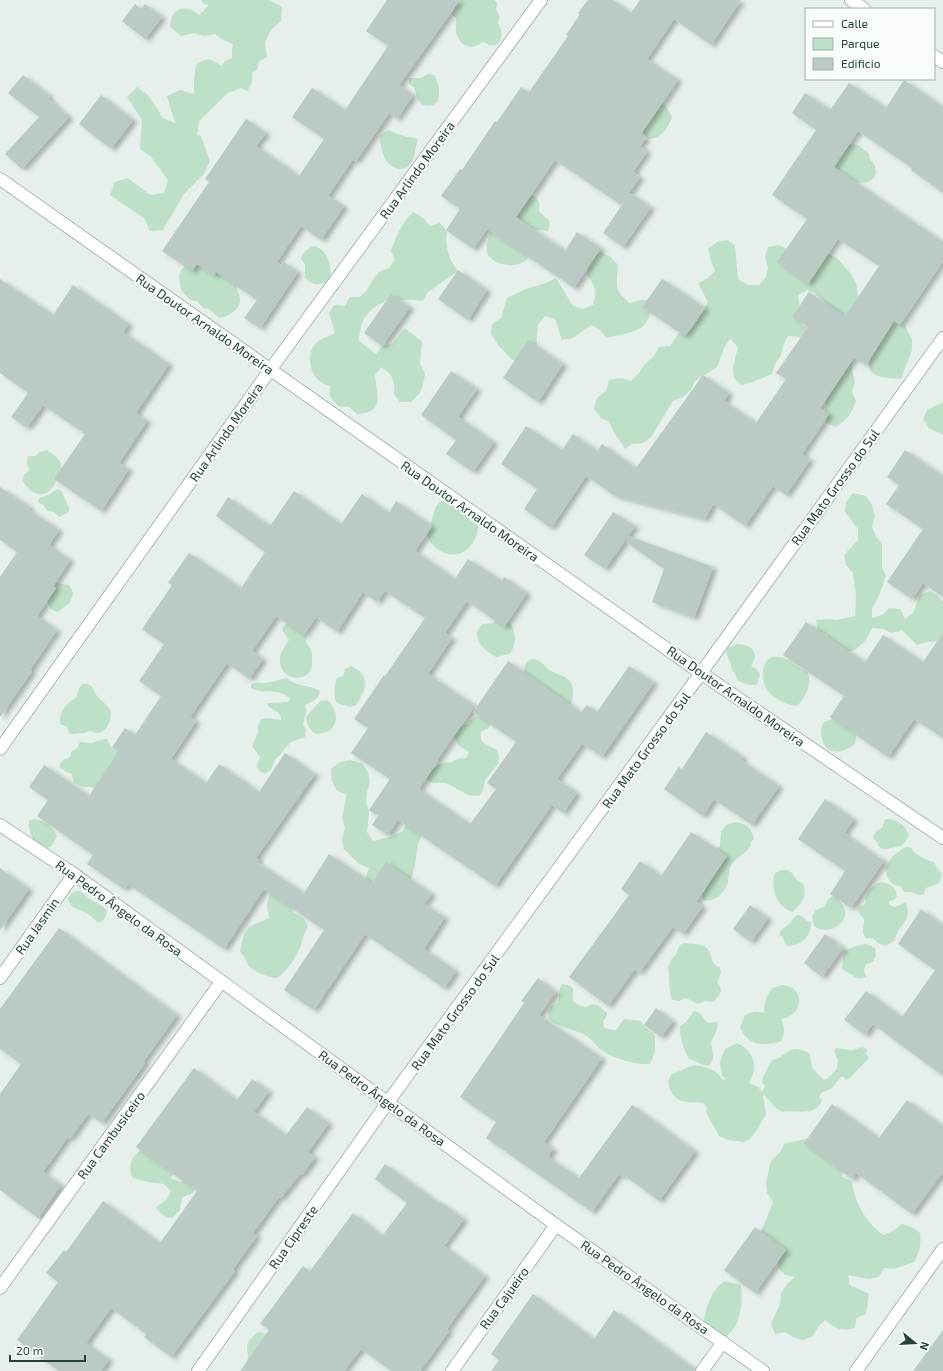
<svg xmlns="http://www.w3.org/2000/svg" width="943" height="1371" font-family="'Exo 2',sans-serif">
  <defs>
    <filter id="shadow"><feDropShadow dx="4.5" dy="2.5" stdDeviation="2" flood-color="#0004"/></filter>
  </defs>
  <rect width="100%" height="100%" fill="#e6efeb"/>
  <g fill="#bfe0c8">
    <path d="M201,0H269L282,7L281,21L271,30L265,42L267,57L259,61L257,70L252,73C253,80 252,85 247,91L241,88L228,93L199,121L197,135L201,136L210,161L204,174L184,194L163,230L150,231L144,218L110,195L115,182L128,178L150,195L164,193L168,180L151,157L140,149L142,120L127,97L137,87L148,95L163,118L175,123L167,96L180,90L194,94V80L196,65C205,57 212,58 221,66L225,61L232,58V50L233,44L223,40L215,34L204,36L194,33L181,36L170,27C171,7 185,3 199,15L209,5L204,4Z"/>
    <path d="M452,0H494L497,3L496,10C500,14 500,18 498,23C502,30 504,40 496,45H489L483,42C471,51 460,47 456,32C455,28 457,23 456,19C455,17 453,15 452,14L455,7Z"/>
    <path d="M428,74L434,75C441,87 444,110 423,105L418,100L414,87L409,84V78H421Z"/>
    <path d="M658,101C665,104 669,110 672,117C668,128 661,139 649,139L641,130Z"/>
    <path d="M388,130C394,132 399,135 404,136C409,138 413,136 417,139C418,144 416,146 415,151C414,165 404,175 390,165C383,159 380,145 380,136Z"/>
    <path d="M847,144L858,145L869,154L870,160L875,165L876,173L874,178L868,182L857,183L836,172L829,156Z"/>
    <path d="M517,188C524,191 536,195 539,202C540,206 538,208 540,212C546,219 553,219 548,231L527,229C527,236 530,246 529,253C527,271 495,267 488,255C485,249 488,239 490,234Z"/>
    <path d="M413,212L422,217L430,226L440,223L447,231C445,247 448,258 458,271L428,292L423,301C411,299 402,301 391,298C369,310 361,314 359,341L376,354L382,346L392,344L405,328L422,342L420,363L425,374L423,385L419,394L411,402H400L394,394C395,380 393,375 381,367L375,375C376,394 387,412 357,414L349,407L338,406L330,396V386C327,385 323,384 321,382C309,375 306,353 316,343C320,339 330,336 335,333L329,313L334,305L345,306L350,297H360L367,290L372,281L379,272L389,268L395,260L391,251C396,236 402,223 413,212Z"/>
    <path d="M727,240L735,246L738,279L748,285H759L766,277L768,268L765,257L768,247L779,245L789,250L825,252L837,258L851,274L856,283L858,296L878,305L897,310L912,340V350L901,379C892,378 875,379 870,370C868,366 870,360 871,357L832,309L816,294L807,290L798,295L802,325L839,344L853,361L852,371L855,382L852,392L856,401C852,413 847,420 836,427L826,423L825,412L826,402L817,396L826,384L837,383V371L798,337L788,336L783,346L781,355L775,364L772,374L752,382L741,385L734,378L733,367L738,347L730,339L724,348L717,367L695,381L691,390L683,397L673,401L651,437L643,443L632,444L625,449L614,432L609,422L601,418L594,409L597,398L606,391L609,380L621,378L631,381L639,373L645,364L653,357L659,347L670,346L679,333L691,330L708,302L698,283L708,278L715,271L711,261L708,249L717,242Z"/>
    <path d="M315,246C329,252 332,266 330,280C321,286 313,286 305,278V264L301,259C303,251 308,248 315,246Z"/>
    <path d="M601,252L611,257L618,265C617,283 613,291 630,303L640,300H652C651,333 634,331 607,338L600,330L591,325L573,338L562,340L555,319L545,316L538,325L536,348L522,362L512,360L498,345L491,334L492,324L501,318L507,298L526,289L546,283L556,278L573,306L583,309L593,305C597,291 596,287 587,275C588,261 589,258 601,252Z"/>
    <path d="M207,264L239,276C238,280 237,285 237,289C237,292 240,295 240,298C241,310 229,316 219,318L209,309L203,308L197,301L190,300L181,290L179,276L181,270L186,265H196Z"/>
    <path d="M943,402V435L929,428L923,419L927,410Z"/>
    <path d="M47,450C65,462 64,467 55,484C47,498 32,498 23,481L24,475L29,470L27,463L28,456H35L40,452Z"/>
    <path d="M57,489L60,490L62,492L69,508V512L59,517L54,512L47,511L43,505L38,502L39,498L48,495Z"/>
    <path d="M853,493L866,496L872,505L875,516L872,527L876,536L882,545V567L886,576L878,598L872,608V618L882,615L889,608L900,609L905,619L913,613L920,595L930,591L938,596L943,602V641L927,642L917,645L902,630L892,633L883,629L872,628C865,644 858,651 840,655L827,635L818,631L816,620L826,619L837,620L855,616L856,595L853,573L846,565L844,555L858,540V529L845,512L846,502Z"/>
    <path d="M450,499L477,521C479,528 478,532 475,539C463,563 437,557 427,536L436,506L440,502Z"/>
    <path d="M56,583L69,585C75,593 73,596 69,604C64,606 62,610 57,612L51,609L45,598Z"/>
    <path d="M496,620L511,624C516,633 517,646 509,654L496,657C484,651 468,636 483,624L493,623Z"/>
    <path d="M287,623L305,631L307,638L306,641C307,644 309,647 311,649C312,652 312,656 312,659C315,685 279,683 280,660C280,653 285,646 289,640L283,631L282,628Z"/>
    <path d="M738,644C752,645 760,652 751,666L757,669L760,675L757,684C750,687 743,683 737,680L735,673L732,671L731,665L726,652L727,648Z"/>
    <path d="M782,657C791,661 798,668 808,672C812,685 806,697 797,706C786,705 774,699 767,690C762,682 760,664 770,658C773,656 778,657 782,657Z"/>
    <path d="M530,659C540,658 544,666 551,671C555,673 559,674 563,676C579,684 573,701 567,714L523,673L526,663Z"/>
    <path d="M351,666C371,675 367,690 356,705L350,707L337,703C333,696 334,685 337,678L343,676L345,669Z"/>
    <path d="M287,678C298,688 313,685 320,691C319,699 312,702 305,705L307,710L303,724L306,730L305,737L291,742L275,760L271,770L265,774L259,771L257,764L260,757L252,746L258,733V726L261,719L268,718L281,720C282,713 273,710 268,706L267,703L288,702L290,699C277,686 264,696 251,688V685C255,682 259,683 264,683C272,683 279,679 287,678Z"/>
    <path d="M82,684C94,684 92,688 97,696C101,701 107,704 110,710C113,718 107,734 96,733C94,733 92,731 90,731L84,733L70,734L67,727L60,724C59,711 66,703 77,697L78,690Z"/>
    <path d="M327,700C336,707 341,722 329,731C325,733 320,733 316,734C309,729 307,725 306,717L320,701Z"/>
    <path d="M481,714L492,722L488,729L481,731C479,745 487,744 497,750L499,757L498,764L485,780L483,790L479,796L468,795L446,783H432L426,779C427,771 437,765 444,763C447,762 451,763 454,761C461,758 458,759 466,758L469,752L458,745L452,732L456,727L468,724L472,719Z"/>
    <path d="M832,719H839L855,730L856,737L855,744C842,754 826,756 822,738C820,731 821,728 824,722Z"/>
    <path d="M104,739H107L111,747L119,753L97,790L92,787H83L74,783L71,773H68L59,767L62,761L71,756V752L77,748L80,742L91,743Z"/>
    <path d="M350,760L362,763L368,772L370,781L367,792L366,802L369,812L367,832L373,841L393,836L403,831L408,820L426,826L418,844L415,865L406,899L362,889L369,868L359,864L344,849L342,839L345,828L342,818L347,794L337,791L332,781L331,769L340,762Z"/>
    <path d="M33,819C42,819 54,827 57,836L51,847L46,848L35,844C32,836 28,830 29,821Z"/>
    <path d="M885,819C897,819 905,824 909,836L905,842L901,846C894,846 883,853 878,845C877,844 878,843 877,842C875,840 874,839 873,837L876,831L882,828Z"/>
    <path d="M736,822C746,824 752,828 754,839L751,842C751,852 737,856 732,864C728,870 729,876 728,882C725,893 714,903 703,900L702,893L705,892L706,887L715,851L720,846L721,832L726,825Z"/>
    <path d="M908,847L911,848L916,854L927,860L934,862L937,868L942,874L939,883L926,888L924,894C917,897 915,892 910,892C908,892 906,892 904,892L901,886L894,885L889,880L886,874V868L889,861L893,856L904,848Z"/>
    <path d="M781,870H788L792,873L797,880L803,884C808,898 801,903 793,912C777,907 770,889 775,873Z"/>
    <path d="M881,882C891,884 895,886 897,896L895,899L889,902V905L895,907L905,903L907,905L908,912L907,919L898,931L894,941L885,946L878,943L873,938H866C860,932 865,927 864,919C860,915 858,913 858,907L864,905L866,902L865,899C868,891 873,884 881,882Z"/>
    <path d="M76,891C86,892 85,897 93,901C98,904 102,905 107,910C106,916 105,920 100,923C95,921 92,916 87,913C79,909 70,909 68,898L71,894Z"/>
    <path d="M270,892L292,906L294,913C302,916 305,918 308,927C303,933 303,940 300,948C295,959 287,970 278,978C269,978 250,971 247,963C244,957 245,957 240,952C242,943 243,931 251,926C257,922 263,922 269,918L267,905Z"/>
    <path d="M833,896C838,897 837,899 840,902C857,920 828,938 814,926L812,916L816,910L825,906L828,899Z"/>
    <path d="M798,915L802,916L807,921L811,922C811,937 801,946 787,946L785,944L783,937L780,936C779,928 785,928 789,924C793,920 793,917 798,915Z"/>
    <path d="M684,943C692,944 707,943 710,953C712,961 713,964 720,968L721,973L717,982C725,990 719,997 712,1002L705,1001L698,1004L686,998L679,1001L672,1000L670,992L668,966L672,959L676,954L680,945Z"/>
    <path d="M865,944L869,945L875,948L876,956L873,962L866,964L864,970L866,977L859,979L842,969L844,951L856,946Z"/>
    <path d="M562,984C579,987 571,990 573,1001L580,1006L586,1007L591,1004L598,1005L607,1013V1016L603,1021L604,1028C620,1032 615,1030 624,1019L641,1021L643,1025L655,1036V1052L650,1064C636,1065 611,1058 600,1049C595,1045 591,1038 585,1035C576,1030 553,1026 549,1018C548,1016 548,1013 548,1011L551,1006L558,1003C560,997 558,989 562,984Z"/>
    <path d="M782,985C807,987 803,1016 781,1019C785,1028 785,1032 781,1041C763,1047 749,1046 740,1028L745,1015C752,1011 756,1011 764,1013C764,1003 766,996 772,988Z"/>
    <path d="M694,1011C704,1012 702,1022 710,1023C712,1023 714,1022 717,1022C719,1029 714,1036 711,1042C712,1051 716,1059 709,1066C701,1065 696,1061 689,1059C683,1049 680,1038 680,1026L686,1022Z"/>
    <path d="M737,1043C754,1051 759,1067 749,1083L758,1087L762,1092L765,1086L762,1083L763,1077L772,1060C789,1057 787,1042 809,1053C811,1057 810,1059 811,1063C812,1070 819,1075 824,1080L827,1079L837,1069L838,1060L834,1051L836,1048C841,1048 849,1051 853,1050C860,1048 859,1046 867,1049L866,1054L869,1058L850,1078L846,1080L844,1077H841L831,1089L822,1092L819,1097L822,1100C816,1118 795,1109 782,1112L776,1108L763,1094L766,1114L757,1130L750,1139L744,1142L728,1140L719,1136L706,1112L707,1107L704,1103C697,1102 688,1103 682,1101C673,1098 664,1084 671,1075C674,1072 679,1072 682,1070C685,1069 688,1067 690,1066C697,1064 712,1068 717,1073C719,1075 721,1077 723,1080L726,1079L722,1076L720,1062L725,1049Z"/>
    <path d="M807,1139L844,1166L842,1177L852,1181C854,1202 866,1222 883,1235L893,1231L902,1224L912,1227L920,1233C921,1245 920,1252 914,1262L894,1269L884,1268L879,1277L869,1279L848,1275L850,1285L869,1294L866,1314L856,1318L855,1328C841,1332 837,1329 825,1320L818,1327L813,1336L804,1340L793,1337L785,1332L775,1334L771,1324L780,1304L781,1293L787,1284L795,1277L785,1275L778,1267L779,1255L761,1232L773,1202L767,1193L766,1182L771,1161L780,1152L785,1143Z"/>
    <path d="M145,1148L174,1174L170,1178L180,1182L184,1180L195,1189L192,1194L187,1195L182,1198L180,1210L172,1218C166,1218 159,1213 156,1207L166,1200L171,1191L164,1184L148,1182L133,1178C126,1166 133,1153 145,1148Z"/>
    <path d="M725,1281L741,1285C742,1306 742,1325 724,1338L703,1326C705,1310 711,1289 725,1281Z"/>
    <path d="M261,1332L270,1336L246,1368L248,1357L247,1346L249,1341L256,1333Z"/>
  </g>
  <g fill="#bbcac4" filter="url(#shadow)">
    <path d="M387,0H460L399,85L413,95L397,119L389,113L356,161L353,159L328,196L344,206L321,240L301,226L277,262L281,265L284,262L298,272L260,328L244,318L257,300L216,272L214,276L197,264L192,271L162,251L209,182L205,179L246,119L266,133L256,146L299,176L324,139L292,117L312,88L345,110L388,46L366,31Z"/>
    <path d="M588,0H613L631,13L640,0H741L711,45L674,19L647,59L678,80L641,134L646,138L640,146L647,152L633,172L640,177L621,205L555,160L516,217L565,251L577,232L601,248L574,288L487,229L473,249L446,230L460,209L441,196L460,169L462,170L495,121L497,122L521,87L529,92L568,36L566,35L580,14L578,13Z"/>
    <path d="M135,4L141,9L145,4L162,17L145,39L122,21Z"/>
    <path d="M23,75L50,96L48,98L69,117L22,169L5,154L39,117L8,93Z"/>
    <path d="M904,80L943,107V193L911,170L912,168L858,131L834,167L943,242V261L900,325L894,321L866,365L854,358L820,408L829,414L802,454L810,460L786,495L773,486L745,526L713,504L705,519L615,496L586,476L551,528L524,509L537,489L501,464L526,426L562,450L573,434L597,451L602,444L636,468L703,375L729,393L724,401L756,423L786,379L776,373L808,327L792,317L809,292L845,316L879,266L838,239L808,284L777,262L807,219L772,195L816,130L792,113L805,93L830,110L849,83L886,108Z"/>
    <path d="M101,95L133,120L111,149L79,124Z"/>
    <path d="M630,193L651,207L623,247L603,233Z"/>
    <path d="M458,270L487,290L468,320L438,299Z"/>
    <path d="M0,279L53,315L73,285L129,324L123,332L169,364L136,413L147,421L119,463L129,469L101,511L54,479L85,434L43,405L27,428L11,417L28,393L0,373Z"/>
    <path d="M662,279L705,308L685,336L642,307Z"/>
    <path d="M391,294L410,307L382,346L364,333Z"/>
    <path d="M528,340L563,364L538,402L503,378Z"/>
    <path d="M451,371L477,389L458,417L494,442L473,472L446,454L456,440L421,415Z"/>
    <path d="M905,450L943,476V597L923,583L912,599L887,582L923,529L886,504L899,485L887,477Z"/>
    <path d="M0,487L30,507L28,509L59,530L49,545L70,560L53,586L56,588L37,616L57,630L30,670L32,671L0,717V577L17,552L0,540Z"/>
    <path d="M294,491L341,524L362,494L389,513L396,501L432,526L415,551L455,579L468,559L502,581L504,577L527,593L504,627L467,601L445,633L452,638L428,674L475,706L437,760L438,761L419,789L470,824L496,789L487,783L516,742L473,712L508,661L581,712L587,705L597,712L629,666L654,682L602,757L582,744L557,779L577,793L563,813L552,805L495,886L398,820L388,835L372,825L378,816L369,810L390,779L351,753L368,728L354,719L384,675L385,676L425,618L385,591L377,602L363,592L337,632L316,617L304,635L276,616L252,651L263,659L249,679L227,663L190,717L196,721L171,759L206,783L219,764L259,792L285,753L315,774L256,858L259,860L257,862L304,893L329,854L372,883L386,862L432,894L424,904L445,917L424,949L456,971L444,988L365,934L314,1010L284,990L324,930L264,889L224,949L128,884L124,889L87,864L93,855L37,816L48,800L29,787L44,765L89,796L118,752L112,747L125,728L135,735L161,696L139,681L164,644L142,629L172,585L168,583L189,553L241,588L265,552L216,516L228,497L270,526Z"/>
    <path d="M613,512L635,526L605,569L584,555Z"/>
    <path d="M629,536L713,567L694,618L652,602L664,569L626,542Z"/>
    <path d="M806,622L865,662L883,635L923,662L943,633V738L914,719L888,757L830,717L844,696L783,655Z"/>
    <path d="M706,732L743,757L741,760L779,786L752,825L714,799L703,816L664,789L679,767L682,769Z"/>
    <path d="M825,799L854,819L844,833L884,861L851,908L830,894L845,871L798,839Z"/>
    <path d="M691,832L727,856L696,902L703,906L683,934L673,927L639,973L635,969L608,1006L569,977L629,895L621,889L640,861L661,876Z"/>
    <path d="M0,868L29,889L0,930Z"/>
    <path d="M750,905L768,918L751,942L733,929Z"/>
    <path d="M921,909L943,925V1076L873,1024L865,1035L844,1020L866,991L902,1017L935,970L898,944Z"/>
    <path d="M59,928L177,1015L143,1062L145,1063L102,1123L88,1114L70,1139L68,1137L43,1172L61,1185L38,1218L0,1190V1094L21,1064L0,1049V1009Z"/>
    <path d="M825,934L843,948L822,977L804,963Z"/>
    <path d="M538,978L556,992L539,1015L602,1058L544,1142L553,1149L548,1157L579,1178L632,1105L695,1151L659,1201L624,1175L623,1177L619,1174L592,1212L486,1138L496,1122L460,1097L524,1003L521,1001Z"/>
    <path d="M656,1008L673,1021L661,1037L644,1025Z"/>
    <path d="M194,1068L237,1100L252,1079L269,1091L254,1112L286,1135L307,1107L329,1123L308,1152L315,1157L302,1175L300,1174L281,1198L279,1197L253,1233L257,1236L233,1269L235,1271L171,1357L144,1337L146,1334L111,1308L86,1343L109,1359L101,1371H59L17,1340L58,1282L46,1273L64,1250L66,1252L103,1201L160,1243L197,1191L136,1147Z"/>
    <path d="M907,1100L943,1126V1172L912,1214L856,1173L852,1179L804,1143L832,1104L879,1138Z"/>
    <path d="M385,1164L439,1203L440,1202L464,1219L444,1246L485,1276L447,1329L449,1331L420,1371H391L361,1349L344,1371H240L269,1330L260,1324L303,1266L310,1271L353,1213L382,1236L407,1203L375,1179Z"/>
    <path d="M755,1227L786,1250L755,1293L724,1270Z"/>
    <path d="M533,1294L594,1339L614,1310L695,1369V1371H491L499,1360L491,1354Z"/>
    <path d="M943,1330V1371H913Z"/>
  </g>
  <g fill="none" stroke-linecap="round" stroke-linejoin="round">
    <g stroke="#a8b8b2" stroke-width="14">
      <g id="street">
        <path d="M851,0L864,9"/>
        <path d="M934,56L943,62"/>
        <path d="M0,179L701,673L943,838"/>
        <path d="M0,749L270,370L541,0"/>
        <path d="M0,978L74,874"/>
        <path d="M0,1288L221,982"/>
        <path d="M198,1371L388,1102L701,673L943,338"/>
        <path d="M452,1371L556,1225"/>
        <path d="M702,1371L723,1342"/>
        <path d="M856,1371L943,1249"/>
      </g>
    </g>
    <g stroke="#a4bbb3" stroke-width="14">
      <path id="secondary" d="M0,825L74,874L556,1225L763,1371"/>
    </g>
    <use href="#street" stroke="#fff" stroke-width="12"/>
    <use href="#secondary" stroke="#fff" stroke-width="12"/>
  </g>
  <g text-anchor="middle" dominant-baseline="central" stroke-width="4" stroke-linejoin="round" paint-order="stroke">
    <g font-size="13" fill="#24423a" stroke="#f7fbf9">
      <text transform="translate(417 170) rotate(-54)">Rua Arlindo Moreira</text>
      <text transform="translate(205 324) rotate(35)">Rua Doutor Arnaldo Moreira</text>
      <text transform="translate(226 432) rotate(-55)">Rua Arlindo Moreira</text>
      <text transform="translate(835 487) rotate(-54)">Rua Mato Grosso do Sul</text>
      <text transform="translate(470 511) rotate(35)">Rua Doutor Arnaldo Moreira</text>
      <text transform="translate(736 696) rotate(35)">Rua Doutor Arnaldo Moreira</text>
      <text transform="translate(646 750) rotate(-54)">Rua Mato Grosso do Sul</text>
      <text transform="translate(119 908) rotate(36)">Rua Pedro Ângelo da Rosa</text>
      <text transform="translate(37 926) rotate(-55)">Rua Jasmin</text>
      <text transform="translate(455 1012) rotate(-54)">Rua Mato Grosso do Sul</text>
      <text transform="translate(382 1098) rotate(36)">Rua Pedro Ângelo da Rosa</text>
      <text transform="translate(111 1135) rotate(-54)">Rua Cambusiceiro</text>
      <text transform="translate(293 1237) rotate(-55)">Rua Cipreste</text>
      <text transform="translate(645 1287) rotate(35)">Rua Pedro Ângelo da Rosa</text>
      <text transform="translate(504 1298) rotate(-54)">Rua Cajueiro</text>
    </g>
  </g>
  <rect x="805" y="8" width="130" height="72" fill="#f7fbf9" stroke="#a3b1ad"/>
  <rect x="813" y="21" width="20" height="6" fill="#ffffff" stroke="#a3b1ad"/>
  <text x="841" y="28" font-size="12" fill="#24423a">Calle</text>
  <rect x="813" y="38" width="20" height="12" fill="#bfe0c8" stroke="#a3b1ad"/>
  <text x="841" y="48" font-size="12" fill="#24423a">Parque</text>
  <rect x="813" y="58" width="20" height="12" fill="#bbcac4" stroke="#a3b1ad"/>
  <text x="841" y="68" font-size="12" fill="#24423a">Edificio</text>
  <g transform="translate(915 1343) rotate(108)" stroke="#f7fbf9" stroke-width="3" paint-order="stroke">
  <path d="M0-3L7 15L0 10L-7 15Z" fill="#24423a"/>
  <text y="-6" font-size="11" font-weight="bold" text-anchor="middle" fill="#24423a">N</text>
  </g>
  <path d="M10 1355v6h75v-6" fill="none" stroke="#24423a" stroke-width="2"/>
  <text x="16" y="1355" font-size="12" fill="#24423a" stroke="#f7fbf9" stroke-width="3" paint-order="stroke">20 m</text>
</svg>
